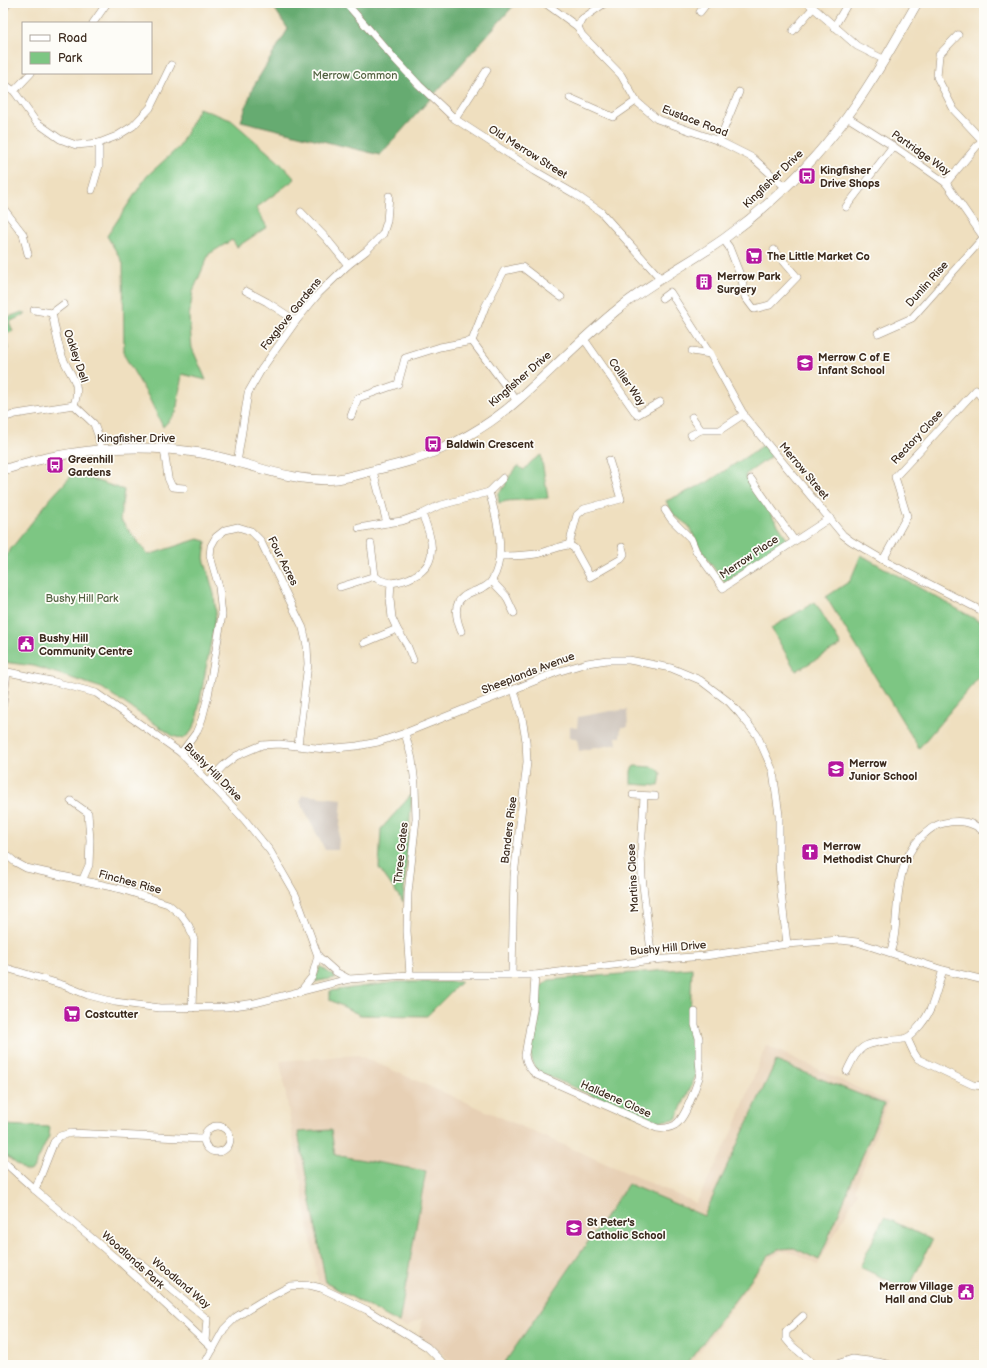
<svg xmlns="http://www.w3.org/2000/svg" width="987" height="1368" font-family="'Balsamiq Sans',sans-serif">
  <rect width="100%" height="100%" fill="#fdfcf7"/>
  <filter id="ink" filterUnits="userSpaceOnUse"><feTurbulence type="fractalNoise" baseFrequency=".025" numOctaves="2"/><feDisplacementMap in="SourceGraphic" scale="8" xChannelSelector="R" yChannelSelector="G"/><feConvolveMatrix kernelMatrix="1 2 1 2 8 2 1 2 1" color-interpolation-filters="sRGB"/></filter>
  <filter id="wash" filterUnits="userSpaceOnUse"><feTurbulence type="fractalNoise" baseFrequency=".012" numOctaves="4" result="noise"/><feDisplacementMap in="SourceGraphic" scale="16" xChannelSelector="R" yChannelSelector="G"/><feGaussianBlur stdDeviation="0.9" result="paint"/><feColorMatrix in="noise" values="0 0 0 0 0 0 0 0 0 0 0 0 0 0 0 0 0 1.4 0 .05"/><feComposite in="paint" operator="in"/></filter>
  <g filter="url(#wash)">
    <rect width="100%" height="100%" fill="#efdfbf"/>
    <path fill="#e7d0b5" d="M766,1045L888,1102L855,1190L858,1192L818,1265L792,1252H781L770,1259H768L690,1365H456L419,1335L422,1318L406,1327L353,1298L318,1282L280,1061L358,1055L696,1203L733,1131Z"/>
    <g fill="#ccc2b9">
      <path d="M627,710L628,727H621L620,737H616L617,744L579,751L577,739L570,738V727L577,728L578,717L611,711Z"/>
      <path d="M303,795L342,799L338,850H325L300,802Z"/>
    </g>
    <g fill="#7dc683" stroke="#5c7850">
      <path d="M199,108L231,120L279,162L295,179L256,208L267,227L237,247L232,240L209,254L193,291L189,317L192,348L206,380L182,374L176,413L163,427L148,396L124,355L123,263L107,236L147,176L179,147Z"/>
      <path d="M22,312L26,314L9,322L13,331L4,335L8,349L3,350V319Z"/>
      <path d="M764,445L773,455L745,475L788,540L725,583L700,549L689,526L674,515L666,501L706,483Z"/>
      <path d="M541,455L548,498L507,501L499,503L498,494L506,485L505,482L518,466L524,470L532,461Z"/>
      <path d="M74,473L124,490L120,519L148,555L198,539L206,541L204,558L214,594L216,614L196,722L191,732L183,739L173,736L102,688L34,666L3,662V559L50,499Z"/>
      <path d="M861,555L984,624L980,676L919,748L826,597L850,581Z"/>
      <path d="M815,602L841,645L796,671L771,628Z"/>
      <path d="M635,766L653,767L658,769L661,774L659,786L631,784V771L633,767Z"/>
      <path d="M412,794L403,902L379,868L381,829Z"/>
      <path d="M320,966L336,978L312,982L318,973Z"/>
      <path d="M692,968L690,1016L697,1073L676,1119L653,1122L541,1073L534,1067L530,1052L539,988L549,980Z"/>
      <path d="M397,982H461L427,1016L360,1015L330,1000V991Z"/>
      <path d="M776,1061L884,1104L819,1260L794,1248L780,1249L769,1255L686,1365H503L628,1184L704,1216Z"/>
      <path d="M3,1125L50,1127L49,1136L34,1168C31,1171 28,1172 24,1170L3,1153Z"/>
      <path d="M331,1130L335,1155L426,1171L399,1323L326,1283L298,1132Z"/>
      <path d="M884,1217L932,1240L908,1290L860,1267Z"/>
    </g>
    <path fill="#66ab71" stroke="#506a48" d="M271,3H516L380,155L241,121L253,87L288,29Z"/>
  </g>
  <g filter="url(#ink)">
    <g fill="none" stroke-linecap="round" stroke-linejoin="round">
      <g stroke="#95846e" stroke-width="8">
        <g id="minor">
          <path d="M346,3L393,57L419,85L455,119L535,171L573,193L601,212L661,279"/>
          <path d="M545,3L578,27L582,35L621,75L636,101L657,119L719,141L753,158L785,187"/>
          <path d="M808,3L857,46L885,60"/>
          <path d="M700,12L707,3"/>
          <path d="M93,23L107,3"/>
          <path d="M578,27L582,19L605,3"/>
          <path d="M834,27L848,3"/>
          <path d="M793,31L813,8"/>
          <path d="M958,35L939,55L937,77L954,110L982,140L984,139"/>
          <path d="M3,83L14,91L36,122L60,139L76,145L99,143L117,136L133,126L150,108L171,65"/>
          <path d="M14,91L31,73"/>
          <path d="M570,98L613,117L636,101"/>
          <path d="M847,117L893,146L946,183L984,238"/>
          <path d="M455,119L487,70"/>
          <path d="M719,141L739,92"/>
          <path d="M946,183L982,140"/>
          <path d="M92,190L99,166V143"/>
          <path d="M846,207L893,146"/>
          <path d="M3,208L23,234L28,254"/>
          <path d="M301,212L326,238L348,265"/>
          <path d="M723,239L729,247L742,280L745,297L754,309L770,305L797,277L774,250"/>
          <path d="M246,291L267,302L296,321"/>
          <path d="M662,298L670,292L710,354L745,417L843,535L851,541L883,560L984,612"/>
          <path d="M34,310L52,313L64,304"/>
          <path d="M52,313C55,327 57,342 62,356C70,377 82,381 74,405"/>
          <path d="M878,333L912,318L983,238"/>
          <path d="M584,339L637,415L660,402"/>
          <path d="M692,351L710,354"/>
          <path d="M517,401L472,341L485,307L504,271L522,267L561,297"/>
          <path d="M351,416L358,398L398,384L405,358L440,347L472,341"/>
          <path d="M692,417L701,430H720L744,414"/>
          <path d="M3,418L16,414L74,405L94,424L98,435L101,449"/>
          <path d="M691,435L701,430"/>
          <path d="M164,448L168,478L172,487L184,488"/>
          <path d="M237,463L248,393L261,370L296,321L319,293L348,265L366,251L383,234L387,221L389,196"/>
          <path d="M373,471L387,523L402,521L422,514L438,506L489,492"/>
          <path d="M751,479L794,540"/>
          <path d="M489,492L503,478"/>
          <path d="M665,510L671,519L691,539L696,551L723,588L830,518"/>
          <path d="M359,528L387,523"/>
          <path d="M371,544L375,576L380,580L391,583"/>
          <path d="M569,545L577,515L584,509L621,499L609,460"/>
          <path d="M500,556C514,556 528,556 541,553C551,550 559,546 569,545L574,548L590,577L621,559L624,554L622,547"/>
          <path d="M883,560L907,516L895,477L976,390L984,401"/>
          <path d="M492,581L506,596L514,613"/>
          <path d="M340,587L375,576"/>
          <path d="M461,631C457,621 452,605 463,597C467,593 475,591 480,589C485,587 490,584 492,580C507,556 497,518 489,492"/>
          <path d="M364,643L397,629"/>
          <path d="M413,660L407,645L397,629L392,618L390,599L391,583C399,582 407,580 414,576C441,563 431,535 422,514"/>
          <path d="M3,671L51,681L96,693L181,753L244,819L270,851L296,896L318,956L336,972L349,979"/>
          <path d="M3,704L7,672"/>
          <path d="M405,733L412,759L415,785L416,819L408,893L407,931L410,975"/>
          <path d="M181,753L196,733L202,719L208,696L222,615L219,587L210,556L211,546L216,537L225,530L238,527L251,531L260,540L303,628L307,646L308,664L298,745"/>
          <path d="M208,782L223,766L236,756L262,745L279,744L325,749L357,746L378,742L405,733L557,672L587,663L607,660H629L671,668L700,680L729,702L740,714L757,735L773,771L779,815V862L781,893L787,944"/>
          <path d="M633,795L655,796"/>
          <path d="M644,796L641,854L642,877L652,960"/>
          <path d="M71,801L88,813L90,840L89,865L82,881"/>
          <path d="M3,852L15,862L26,868L121,889L168,904L181,915L189,926L194,940L192,1008"/>
          <path d="M890,952C895,942 895,931 896,919C898,891 900,858 921,837C929,830 934,825 944,823C960,820 972,821 984,832"/>
          <path d="M3,967L63,985L88,995L115,1002L160,1008L226,1007L255,1003L349,979L410,975H535L652,960L705,956L787,944L840,940L857,942L943,970L984,980"/>
          <path d="M512,974L514,876L527,762L526,741L522,718L514,690"/>
          <path d="M535,975L533,1009L525,1055C526,1063 530,1070 537,1075L657,1128C662,1129 670,1128 675,1125C686,1118 694,1090 699,1078L700,1071L699,1060V1038L695,1025V1012"/>
          <path d="M300,992L312,977L318,956"/>
          <path d="M907,1038L914,1053L918,1059L973,1085L984,1086"/>
          <path d="M847,1071C859,1045 863,1044 891,1040C896,1040 902,1040 906,1038C910,1037 913,1033 916,1030C934,1012 935,993 943,970"/>
          <circle cx="217" cy="1139" r="13"/>
          <path d="M3,1161L35,1190L120,1262L213,1349"/>
          <path d="M35,1190L54,1142L60,1136L71,1133L203,1139"/>
          <path d="M120,1262L138,1261L207,1319L205,1341"/>
          <path d="M803,1316L786,1332V1339L791,1345L815,1365"/>
          <path d="M204,1365L224,1329L236,1317L262,1301L290,1286L309,1285L321,1288L367,1310L427,1347L445,1365"/>
          <path d="M834,1365L852,1359L878,1362L890,1365"/>
        </g>
      </g>
      <g stroke="#95846e" stroke-width="10">
        <g id="tertiary">
          <path d="M3,8L7,3"/>
          <path d="M3,470C19,465 35,460 51,457C100,447 152,445 201,453C246,461 291,484 337,479C350,477 363,473 375,470C388,467 401,464 413,460C451,447 489,426 519,399C552,370 583,337 618,309C651,282 690,263 725,238C771,205 813,163 847,117C873,81 895,42 917,3"/>
        </g>
      </g>
      <use href="#minor" stroke="#fff" stroke-width="7"/>
      <use href="#tertiary" stroke="#fff" stroke-width="9"/>
    </g>
  </g>
  <defs>
    <g id="bus-square" transform="scale(0.9)"><rect x="-9" y="-9" width="18" height="18" rx="4" fill="#b5179e" stroke="#fdfcf7"/><path d="M-5-6H5V4H4V6H2V4H-2V6H-4V4H-5ZM-3.5-4V0h7V-4ZM-3.5 1.2v1.5H-2V1.2ZM2 1.2v1.5H3.5V1.2Z" fill="#fff"/></g>
    <g id="supermarket-square" transform="scale(0.9)"><rect x="-9" y="-9" width="18" height="18" rx="4" fill="#b5179e" stroke="#fdfcf7"/><path d="M-6-5.5h2.5l.6 2H6L4.5 2H-2.5L-4.4-4H-6ZM-1.5 3.2a1.3 1.3 0 1 0 .1 0ZM3 3.2a1.3 1.3 0 1 0 .1 0Z" fill="#fff"/></g>
    <g id="building-square" transform="scale(0.9)"><rect x="-9" y="-9" width="18" height="18" rx="4" fill="#b5179e" stroke="#fdfcf7"/><path d="M-4-6H4V6H1V3H-1V6H-4ZM-2.5-4.3h1.7v1.8h-1.7ZM.8-4.3h1.7v1.8H.8ZM-2.5-1h1.7V.8h-1.7ZM.8-1h1.7V.8H.8Z" fill="#fff"/></g>
    <g id="school-square" transform="scale(0.9)"><rect x="-9" y="-9" width="18" height="18" rx="4" fill="#b5179e" stroke="#fdfcf7"/><path d="M0-5L7-2L0 1L-7-2ZM-4 1L0 2.5L4 1V4Q0 6-4 4Z" fill="#fff"/></g>
    <g id="civic-square" transform="scale(0.9)"><rect x="-9" y="-9" width="18" height="18" rx="4" fill="#b5179e" stroke="#fdfcf7"/><path d="M-.6-6.5H3V-4.5H.6V-3L4-1V1h2V6H-6V1h2V-1L-.6-3ZM-1.2 2.5V6h2.4V2.5Z" fill="#fff"/></g>
    <g id="church-square" transform="scale(0.9)"><rect x="-9" y="-9" width="18" height="18" rx="4" fill="#b5179e" stroke="#fdfcf7"/><path d="M-1.2-6h2.4v3.5h3.3v2.4h-3.3V6h-2.4V-.1h-3.3v-2.4h3.3Z" fill="#fff"/></g>
  </defs>
  <g fill-rule="evenodd">
    <use href="#bus-square" x="807" y="176"/>
    <use href="#supermarket-square" x="754" y="256"/>
    <use href="#building-square" x="704" y="282"/>
    <use href="#school-square" x="805" y="363"/>
    <use href="#bus-square" x="433" y="444"/>
    <use href="#bus-square" x="55" y="465"/>
    <use href="#civic-square" x="26" y="644"/>
    <use href="#school-square" x="836" y="769"/>
    <use href="#church-square" x="810" y="852"/>
    <use href="#supermarket-square" x="72" y="1014"/>
    <use href="#school-square" x="574" y="1228"/>
    <use href="#civic-square" x="966" y="1292"/>
  </g>
  <g text-anchor="middle" dominant-baseline="central" stroke-width="3.5" stroke-linejoin="round" paint-order="stroke">
    <g font-size="11" fill="#526141" stroke="#fdfcf7">
      <text x="355" y="75">Merrow Common</text>
      <text x="82" y="598">Bushy Hill Park</text>
    </g>
    <g font-size="11" fill="#3b2a1e" stroke="#fdfcf7">
      <text transform="translate(695 121) rotate(21)">Eustace Road</text>
      <text transform="translate(528 152) rotate(32)">Old Merrow Street</text>
      <text transform="translate(921 153) rotate(35)">Partridge Way</text>
      <text transform="translate(773 179) rotate(-44)">Kingfisher Drive</text>
      <text transform="translate(927 284) rotate(-48)">Dunlin Rise</text>
      <text transform="translate(291 314) rotate(-51)">Foxglove Gardens</text>
      <text transform="translate(76 356) rotate(71)">Oakley Dell</text>
      <text transform="translate(520 379) rotate(-41)">Kingfisher Drive</text>
      <text transform="translate(627 382) rotate(55)">Collier Way</text>
      <text transform="translate(917 437) rotate(-47)">Rectory Close</text>
      <text x="136" y="438">Kingfisher Drive</text>
      <text transform="translate(804 471) rotate(50)">Merrow Street</text>
      <text transform="translate(749 557) rotate(-34)">Merrow Place</text>
      <text transform="translate(283 561) rotate(63)">Four Acres</text>
      <text transform="translate(528 673) rotate(-21)">Sheeplands Avenue</text>
      <text transform="translate(213 772) rotate(45)">Bushy Hill Drive</text>
      <text transform="translate(509 830) rotate(-83)">Banders Rise</text>
      <text transform="translate(401 853) rotate(-84)">Three Gates</text>
      <text transform="translate(633 878) rotate(-93)">Martins Close</text>
      <text transform="translate(130 882) rotate(15)">Finches Rise</text>
      <text transform="translate(668 948) rotate(-5)">Bushy Hill Drive</text>
      <text transform="translate(616 1099) rotate(24)">Halldene Close</text>
      <text transform="translate(133 1260) rotate(42)">Woodlands Park</text>
      <text transform="translate(181 1283) rotate(40)">Woodland Way</text>
    </g>
    <g font-size="11" font-weight="bold" fill="#3b2a1e" stroke="#fdfcf7" text-anchor="start">
      <text x="820" y="170">Kingfisher<tspan x="820" dy="13">Drive Shops</tspan></text>
      <text x="767" y="256">The Little Market Co</text>
      <text x="717" y="276">Merrow Park<tspan x="717" dy="13">Surgery</tspan></text>
      <text x="818" y="357">Merrow C of E<tspan x="818" dy="13">Infant School</tspan></text>
      <text x="446" y="444">Baldwin Crescent</text>
      <text x="68" y="459">Greenhill<tspan x="68" dy="13">Gardens</tspan></text>
      <text x="39" y="638">Bushy Hill<tspan x="39" dy="13">Community Centre</tspan></text>
      <text x="849" y="763">Merrow<tspan x="849" dy="13">Junior School</tspan></text>
      <text x="823" y="846">Merrow<tspan x="823" dy="13">Methodist Church</tspan></text>
      <text x="85" y="1014">Costcutter</text>
      <text x="587" y="1222">St Peter's<tspan x="587" dy="13">Catholic School</tspan></text>
      <text x="953" y="1286" text-anchor="end">Merrow Village<tspan x="953" dy="13">Hall and Club</tspan></text>
    </g>
  </g>
  <rect width="987" height="1368" fill="none" stroke="#fdfcf7" stroke-width="16"/>
  <rect x="22" y="22" width="130" height="52" fill="#fdfcf7" stroke="#afa8a0"/>
  <rect x="30" y="35" width="20" height="6" fill="#ffffff" stroke="#afa8a0"/>
  <text x="58" y="42" font-size="12" fill="#3b2a1e">Road</text>
  <rect x="30" y="52" width="20" height="12" fill="#7dc683" stroke="#afa8a0"/>
  <text x="58" y="62" font-size="12" fill="#3b2a1e">Park</text>
</svg>
